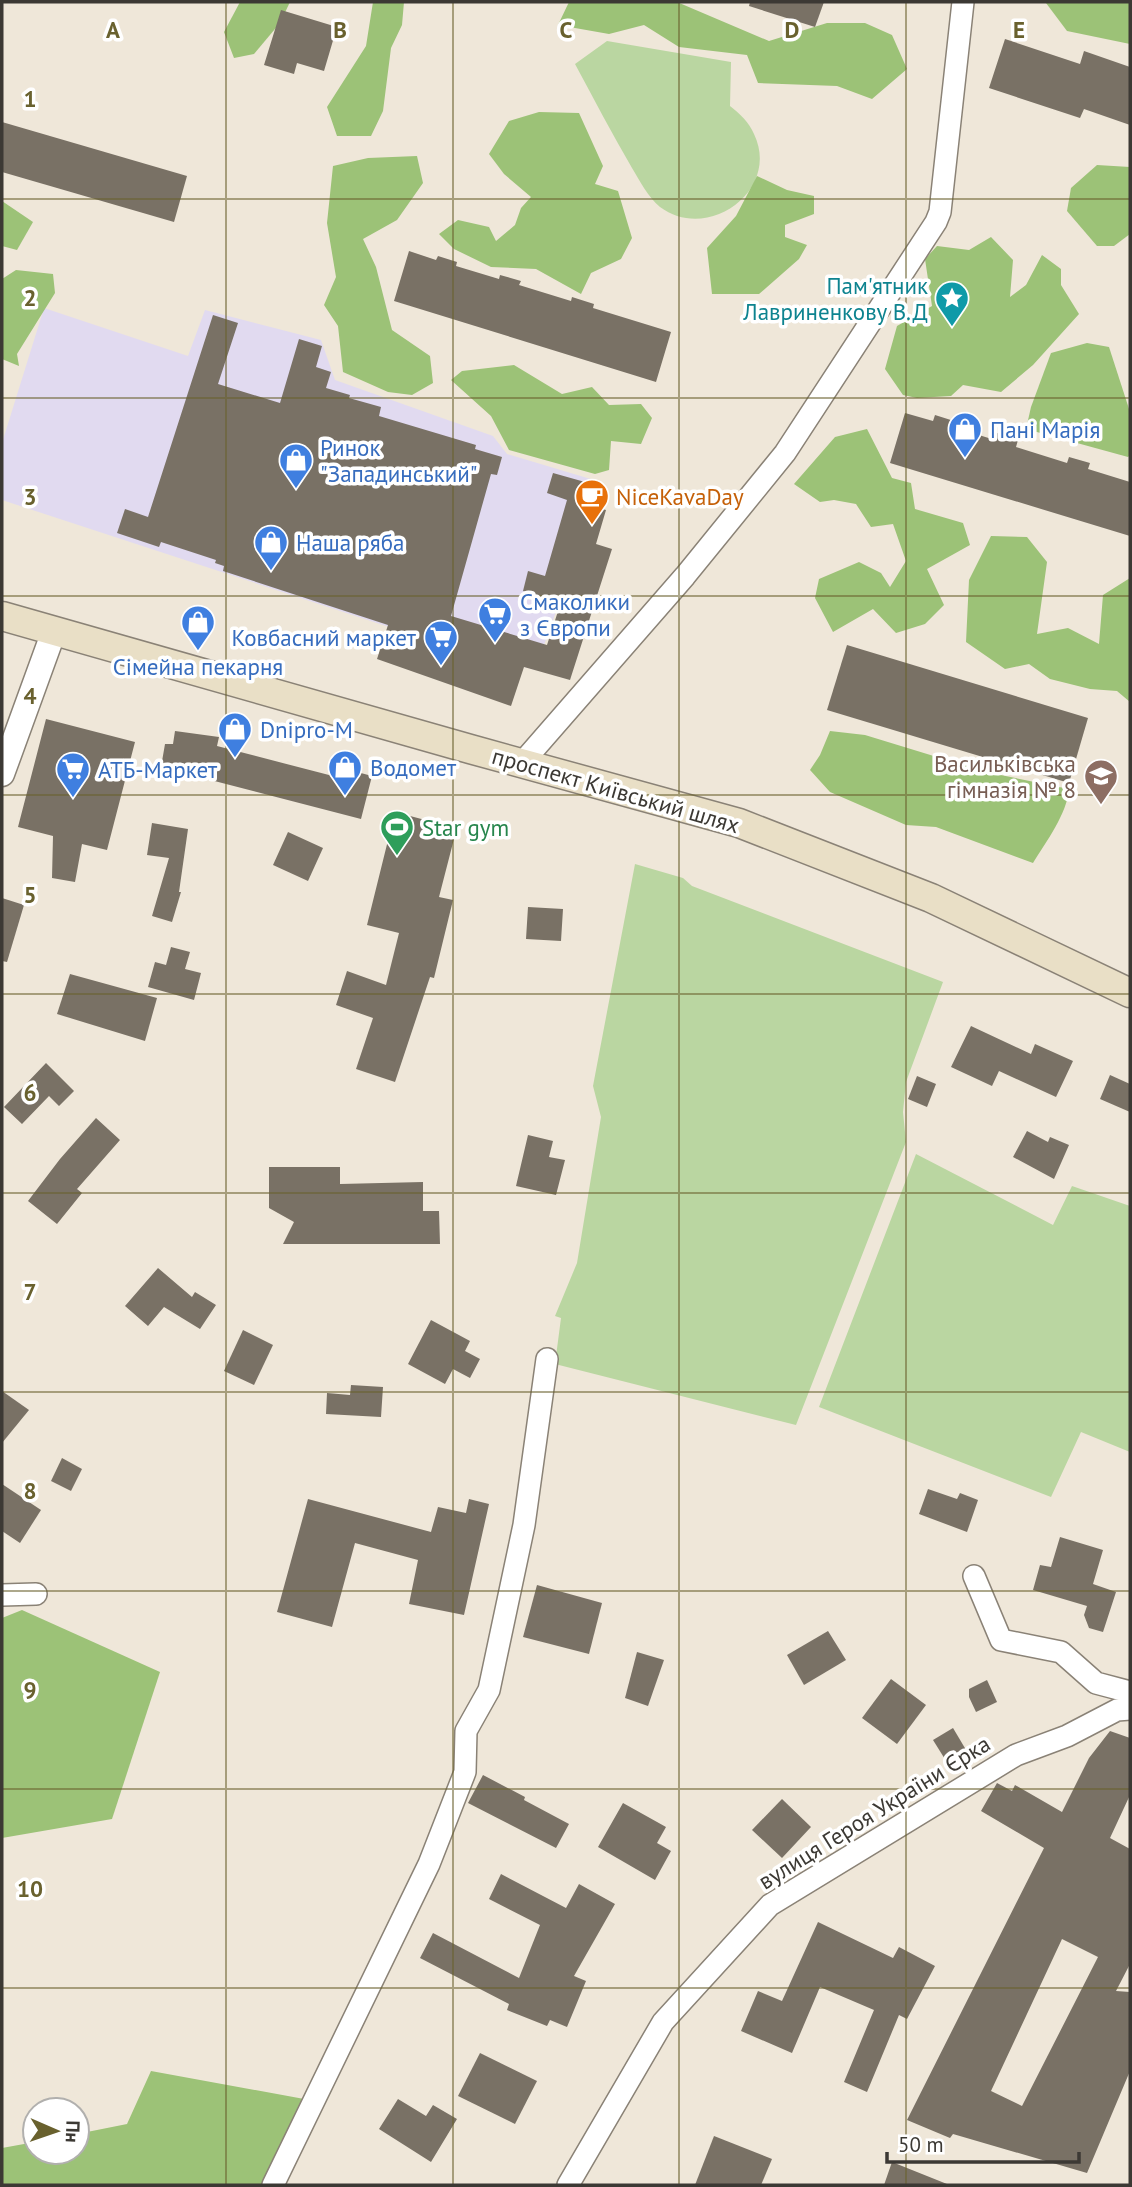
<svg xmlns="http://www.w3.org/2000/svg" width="1132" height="2187" font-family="'PT Sans',sans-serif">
  <rect width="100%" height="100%" fill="#efe7d9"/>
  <path fill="#e1daf0" d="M44,308L188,356L205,310L321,340L335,380L493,436L507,454L594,480L562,595L535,670L383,625L2,500V443Z"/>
  <g fill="#bad6a1">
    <path d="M607,41L731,62L730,106C740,114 749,122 754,134C781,190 708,243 660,207C648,197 640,181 632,168C612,134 594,99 575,64Z"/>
    <path d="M635,864L683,878L692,886L943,982L906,1082L903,1112L906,1142L796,1425L555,1364L561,1318L555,1316L577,1263L601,1117L593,1086Z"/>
    <path d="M916,1154L1053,1225L1072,1186L1130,1206V1452L1081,1432L1051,1497L819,1407Z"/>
  </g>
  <g fill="#9cc277">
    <path d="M240,2H290L280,23L254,54L234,58L224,32Z"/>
    <path d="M373,2H404L402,25L391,48L383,111L371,136H337L327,107L366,46Z"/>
    <path d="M569,2H677L769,41L827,23H865L892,35L907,69L872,99L837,86L758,83L747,55L679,47L644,25L609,34L558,25Z"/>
    <path d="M1047,2H1130V44L1067,31L1046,3Z"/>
    <path d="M539,112L579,113L603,166L595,184L618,191L632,238L621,259L591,273L581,294L536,269L491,267L454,249L439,234L458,220L489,227L496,241L515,225L521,208L531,197L504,174L489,154L509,121Z"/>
    <path d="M417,156L423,183L397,220L363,239L376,267L392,330L430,356L433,383L412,395L388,392L343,372L338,326L324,305L336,277L327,223L333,166L368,158Z"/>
    <path d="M1097,165L1130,167V234L1114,246H1097L1067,211L1071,188Z"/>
    <path d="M757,176L787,190L814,196V214L785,225V237L807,245L799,259L759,294H712L707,248L736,216Z"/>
    <path d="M2,201L33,222L17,250L2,246Z"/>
    <path d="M991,237L1013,260L1010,297L1026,285L1042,255L1061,269V285L1079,314L1033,365L1001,392L963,385L951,396L917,398L903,395L885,369L897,326L932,306L925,259L937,246L969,250Z"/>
    <path d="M16,270L53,274L55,293L17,354L19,366L2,359V279Z"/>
    <path d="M1087,343L1109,347L1130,412V455L1128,457L1026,429L1031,407L1051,353Z"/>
    <path d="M514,365L562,394L592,387L609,405L641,404L652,418L641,444L611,441L609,470L595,474L509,450L491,416L451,380L462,371Z"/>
    <path d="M867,429L892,478L911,483L915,509L963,523L970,545L927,569L944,605L925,624L896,633L873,609L833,632L815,598L819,579L859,562L881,573L890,587L906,561L893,524L871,527L856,504L834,500L820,502L794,484L835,437Z"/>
    <path d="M991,536L1027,537L1047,562L1037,634L1068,628L1099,644L1103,595L1130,578V702L1117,691L1090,689L1050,679L1029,664L1005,669L966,642L969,580Z"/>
    <path d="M830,731L865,735L986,772L1069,789C1067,814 1046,842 1033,863L936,827L906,825L830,792L810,770L820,755Z"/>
    <path d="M22,1610L160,1672L112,1819L2,1838V1618Z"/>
    <path d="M151,2071L315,2101L273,2185H2V2148L35,2142V2152H77V2134L127,2124Z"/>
  </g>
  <g fill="#797165" fill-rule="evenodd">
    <path d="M750,2H824L815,27L749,6Z"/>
    <path d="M281,10L337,27L324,71L297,63L294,74L264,65Z"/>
    <path d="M1005,39L1080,64L1084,51L1130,67V125L1084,109L1080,118L989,88Z"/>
    <path d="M2,122L187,176L174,222L2,172Z"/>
    <path d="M409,251L436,260L438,256L457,262L456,266L499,279L500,275L521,281L519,285L571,301L572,297L594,304L593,308L671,332L656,382L394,301Z"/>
    <path d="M213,315L238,323L218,384L280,403L299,339L322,346L316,367L331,372L326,388L350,395L349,398L381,407L379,416L476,445L475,449L502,457L497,475L491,474L451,616L547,645L561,602L523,591L528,571L545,576L567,500L547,493L553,473L592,484L585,504L606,510L596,544L612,549L570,680L524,667L511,706L377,659L388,625L223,571L224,566L215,563L216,560L161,542L159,547L117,533L125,509L148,517Z"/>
    <path d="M905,413L933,421L935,415L954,421L953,427L995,440L997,433L1018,440L1016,447L1067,463L1069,457L1090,463L1088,469L1130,482V536L890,463Z"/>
    <path d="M847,645L1088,718L1069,783L827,710Z"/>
    <path d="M46,719L135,742L107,850L82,844L75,882L52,878L53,836L18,827Z"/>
    <path d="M175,731L219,737L217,746L329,775L331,765L372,776L361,819L199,777L160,773L165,744H173Z"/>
    <path d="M395,812L429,821L427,828L455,835L439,897L453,900L434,978L430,977L395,1082L356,1069L373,1018L336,1005L347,971L386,985L399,933L367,925Z"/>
    <path d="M152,823L188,829L179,892H181L172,922L152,916L169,858L147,855Z"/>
    <path d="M288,832L323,848L308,881L273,865Z"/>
    <path d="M2,898L24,905L7,962L2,961Z"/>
    <path d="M528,907L563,909L561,941L526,939Z"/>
    <path d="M171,947L190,952L185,969L201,973L194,1000L148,987L155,962L166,965Z"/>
    <path d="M70,974L157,998L145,1041L57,1014Z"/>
    <path d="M971,1026L1031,1054L1035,1044L1073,1061L1056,1097L999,1071L992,1086L951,1067Z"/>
    <path d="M46,1063L74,1091L59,1106L49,1096L22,1124L4,1107Z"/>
    <path d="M1110,1075L1130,1084V1112L1100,1099Z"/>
    <path d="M917,1076L936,1084L927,1107L908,1099Z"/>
    <path d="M96,1118L120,1140L77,1189L82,1193L57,1224L28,1201L60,1159Z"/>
    <path d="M1027,1131L1048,1142L1050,1137L1069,1145L1054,1179L1013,1157Z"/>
    <path d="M528,1135L553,1141L549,1157L565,1160L556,1195L516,1186Z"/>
    <path d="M269,1167H340V1184L423,1182V1211H439L440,1244H283L294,1222L269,1208Z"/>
    <path d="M158,1268L192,1297L195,1292L216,1305L200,1329L164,1307L148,1326L125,1306Z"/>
    <path d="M431,1320L470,1341L465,1351L480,1359L470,1378L453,1369L445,1384L408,1364Z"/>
    <path d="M243,1330L273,1345L254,1385L224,1371Z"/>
    <path d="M351,1385L383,1387L381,1417L326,1414L327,1393L350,1395Z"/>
    <path d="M2,1391L29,1410L2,1443Z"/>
    <path d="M62,1458L82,1469L71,1491L51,1481Z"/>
    <path d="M2,1484L41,1510L20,1543L2,1531Z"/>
    <path d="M928,1489L957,1499L960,1493L978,1500L967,1532L919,1514Z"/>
    <path d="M308,1499L431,1532L438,1507L466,1513L469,1499L489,1504L464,1615L409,1604L418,1560L355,1543L332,1627L277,1612Z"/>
    <path d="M1060,1537L1103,1550L1093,1584L1116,1592L1103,1632L1089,1628L1084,1615L1087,1606L1033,1590L1040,1565L1051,1567Z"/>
    <path d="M537,1585L602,1603L589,1654L523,1637Z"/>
    <path d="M828,1631L846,1660L804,1685L787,1655Z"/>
    <path d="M637,1652L664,1660L648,1706L625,1698Z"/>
    <path d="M891,1679L926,1705L897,1744L862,1718Z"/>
    <path d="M987,1680L997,1702L976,1712L969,1697V1689Z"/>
    <path d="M953,1728L972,1760L953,1772L933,1740Z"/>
    <path d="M1110,1731L1130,1738V1795L1110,1838L1130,1849V1964L1116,1991L1130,1992V2071L1087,2173L953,2134L950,2138L907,2120L1044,1848L981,1811L997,1783L1012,1791L1015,1785L1062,1812L1089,1758ZM1062,1939L1098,1957L1022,2106L991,2091Z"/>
    <path d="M483,1775L525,1797L524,1800L569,1824L556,1848L468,1803Z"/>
    <path d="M782,1799L811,1827L782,1858L752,1830Z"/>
    <path d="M623,1803L666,1827L657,1843L671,1851L655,1880L598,1847Z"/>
    <path d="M501,1874L566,1908L579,1884L615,1904L574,1976L586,1981L567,2027L550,2020L547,2026L507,2010L509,2004L420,1958L433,1933L519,1978L540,1925L489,1899Z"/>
    <path d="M818,1922L893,1958L899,1947L935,1966L907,2019L899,2015L867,2092L844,2082L874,2010L820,1987L792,2053L741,2031L758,1991L782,2001Z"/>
    <path d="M480,2053L537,2081L515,2124L458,2096Z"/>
    <path d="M398,2099L426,2116L433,2105L457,2119L431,2162L379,2129Z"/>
    <path d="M714,2136L772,2159L761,2185H695Z"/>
    <path d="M892,2162L947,2184V2185H884Z"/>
  </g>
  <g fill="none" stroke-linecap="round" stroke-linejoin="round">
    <g stroke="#8a8276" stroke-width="24">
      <g id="minor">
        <path d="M522,763L685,576L785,453L936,222L940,212L963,2"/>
        <path d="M974,1576L1001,1640L1061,1652L1096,1683L1130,1692"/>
        <path d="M2,1595L36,1594"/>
        <path d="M273,2185L429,1864L465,1772L466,1731L489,1690L524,1525L547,1359"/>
        <path d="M568,2185L663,2022L770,1905L1016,1755L1067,1736L1117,1710L1130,1709"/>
      </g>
    </g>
    <g stroke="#8a8276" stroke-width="27">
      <path id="tertiary" d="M2,774L54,631"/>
    </g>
    <g stroke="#8a8276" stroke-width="31">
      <path id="secondary" d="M2,616L470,749L739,823L931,898L1130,993"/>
    </g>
    <use href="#minor" stroke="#fff" stroke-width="21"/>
    <use href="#tertiary" stroke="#fff" stroke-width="24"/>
    <use href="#secondary" stroke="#e9dfc6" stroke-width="28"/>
  </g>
  <path fill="none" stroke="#69612e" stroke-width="2" stroke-opacity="0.55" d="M226,2V2185M453,2V2185M679,2V2185M906,2V2185M2,199H1130M2,398H1130M2,596H1130M2,795H1130M2,994H1130M2,1193H1130M2,1392H1130M2,1591H1130M2,1789H1130M2,1988H1130"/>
  <defs>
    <g id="sight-pin" transform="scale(1.75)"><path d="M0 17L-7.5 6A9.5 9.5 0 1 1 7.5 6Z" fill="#0f9aa8" stroke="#fff"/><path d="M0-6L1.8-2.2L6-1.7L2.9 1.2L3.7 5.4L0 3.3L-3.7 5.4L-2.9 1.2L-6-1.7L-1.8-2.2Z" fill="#fff"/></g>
    <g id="shop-pin" transform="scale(1.75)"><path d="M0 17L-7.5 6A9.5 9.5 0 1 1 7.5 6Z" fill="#3f7fe0" stroke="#fff"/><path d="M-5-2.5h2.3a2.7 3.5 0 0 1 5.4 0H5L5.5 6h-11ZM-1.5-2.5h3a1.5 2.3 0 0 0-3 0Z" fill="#fff"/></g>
    <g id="cafe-pin" transform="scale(1.75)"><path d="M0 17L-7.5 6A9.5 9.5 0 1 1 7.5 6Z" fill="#e8710a" stroke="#fff"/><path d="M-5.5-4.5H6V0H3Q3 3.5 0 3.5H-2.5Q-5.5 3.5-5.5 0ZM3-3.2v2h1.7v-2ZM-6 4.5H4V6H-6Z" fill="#fff"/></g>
    <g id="supermarket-pin" transform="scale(1.75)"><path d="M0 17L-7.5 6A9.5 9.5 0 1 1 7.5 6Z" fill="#3f7fe0" stroke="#fff"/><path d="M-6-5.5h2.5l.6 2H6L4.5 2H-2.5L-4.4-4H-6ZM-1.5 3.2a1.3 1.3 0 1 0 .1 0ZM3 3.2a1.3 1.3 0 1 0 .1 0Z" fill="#fff"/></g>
    <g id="school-pin" transform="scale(1.75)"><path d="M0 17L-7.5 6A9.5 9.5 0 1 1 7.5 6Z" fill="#8d6e63" stroke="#fff"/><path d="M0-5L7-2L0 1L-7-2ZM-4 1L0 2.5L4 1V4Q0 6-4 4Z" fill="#fff"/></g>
    <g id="stadium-pin" transform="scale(1.75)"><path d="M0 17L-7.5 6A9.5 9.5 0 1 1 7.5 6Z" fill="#2e9e5b" stroke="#fff"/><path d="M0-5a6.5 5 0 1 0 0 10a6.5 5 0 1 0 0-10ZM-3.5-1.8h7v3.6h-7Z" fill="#fff"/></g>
  </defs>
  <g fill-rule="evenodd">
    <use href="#sight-pin" x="952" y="298"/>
    <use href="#shop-pin" x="965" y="429"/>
    <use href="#shop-pin" x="296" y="460"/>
    <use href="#cafe-pin" x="592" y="496"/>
    <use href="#shop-pin" x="271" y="542"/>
    <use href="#supermarket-pin" x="495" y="614"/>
    <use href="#shop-pin" x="198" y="622"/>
    <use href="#supermarket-pin" x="441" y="637"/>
    <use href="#shop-pin" x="235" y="729"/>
    <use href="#shop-pin" x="345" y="767"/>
    <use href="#supermarket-pin" x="73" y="769"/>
    <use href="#school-pin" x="1101" y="776"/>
    <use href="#stadium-pin" x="397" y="827"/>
  </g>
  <g text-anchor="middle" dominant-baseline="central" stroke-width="7" stroke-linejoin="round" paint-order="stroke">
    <g font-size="23" fill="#0d838f" stroke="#fff" text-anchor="end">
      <text x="928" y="285">Пам'ятник<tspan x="928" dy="26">Лавриненкову В.Д</tspan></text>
    </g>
    <g font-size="23" fill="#366cbe" stroke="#fff" text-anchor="start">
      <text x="990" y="429">Панi Марiя</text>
      <text x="320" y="447">Ринок<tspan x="320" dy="26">"Западинський"</tspan></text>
      <text x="296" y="542">Наша ряба</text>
      <text x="520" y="601">Смаколики<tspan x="520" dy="26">з Європи</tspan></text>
      <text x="416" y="637" text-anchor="end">Ковбасний маркет</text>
      <text x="198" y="666" text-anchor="middle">Сімейна пекарня</text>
      <text x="260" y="729">Dnipro-M</text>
      <text x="370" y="767">Водомет</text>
      <text x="98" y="769">АТБ-Маркет</text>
    </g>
    <g font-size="23" fill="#c56008" stroke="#fff" text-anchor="start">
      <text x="616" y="496">NiceKavaDay</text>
    </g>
    <g font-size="23" fill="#785e54" stroke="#fff" text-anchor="end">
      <text x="1076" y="763">Васильківська<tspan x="1076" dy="26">гімназія № 8</tspan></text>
    </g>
    <g font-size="23" fill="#3c3934" stroke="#fff">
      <text transform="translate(616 790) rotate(16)">проспект Київський шлях</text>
      <text transform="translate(874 1812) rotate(-32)">вулиця Героя України Єрка</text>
    </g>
    <g font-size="23" fill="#27864d" stroke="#fff" text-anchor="start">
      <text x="422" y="827">Star gym</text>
    </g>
  </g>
  <g font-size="23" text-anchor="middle" font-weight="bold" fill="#69612e" stroke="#fff" stroke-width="7" stroke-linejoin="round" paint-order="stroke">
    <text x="113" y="38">A</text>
    <text x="340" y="38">B</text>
    <text x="566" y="38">C</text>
    <text x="792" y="38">D</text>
    <text x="1019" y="38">E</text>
    <text x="30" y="107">1</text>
    <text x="30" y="306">2</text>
    <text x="30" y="505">3</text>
    <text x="30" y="704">4</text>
    <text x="30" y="903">5</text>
    <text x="30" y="1101">6</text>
    <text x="30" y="1300">7</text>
    <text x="30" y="1499">8</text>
    <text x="30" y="1698">9</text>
    <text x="30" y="1897">10</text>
  </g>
  <rect width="1132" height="2187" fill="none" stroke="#3c3934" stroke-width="7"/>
  <g transform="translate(56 2131) rotate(92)"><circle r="33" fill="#ffffff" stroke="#b1b0ae" stroke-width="2"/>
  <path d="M0-5L12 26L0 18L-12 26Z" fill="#69612e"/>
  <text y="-10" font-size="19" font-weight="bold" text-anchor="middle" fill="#3c3934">Пн</text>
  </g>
  <path d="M887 2152v10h192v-10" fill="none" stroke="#3c3934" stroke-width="3.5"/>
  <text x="898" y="2152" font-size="21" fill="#3c3934" stroke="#ffffff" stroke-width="5" paint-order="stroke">50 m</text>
</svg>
